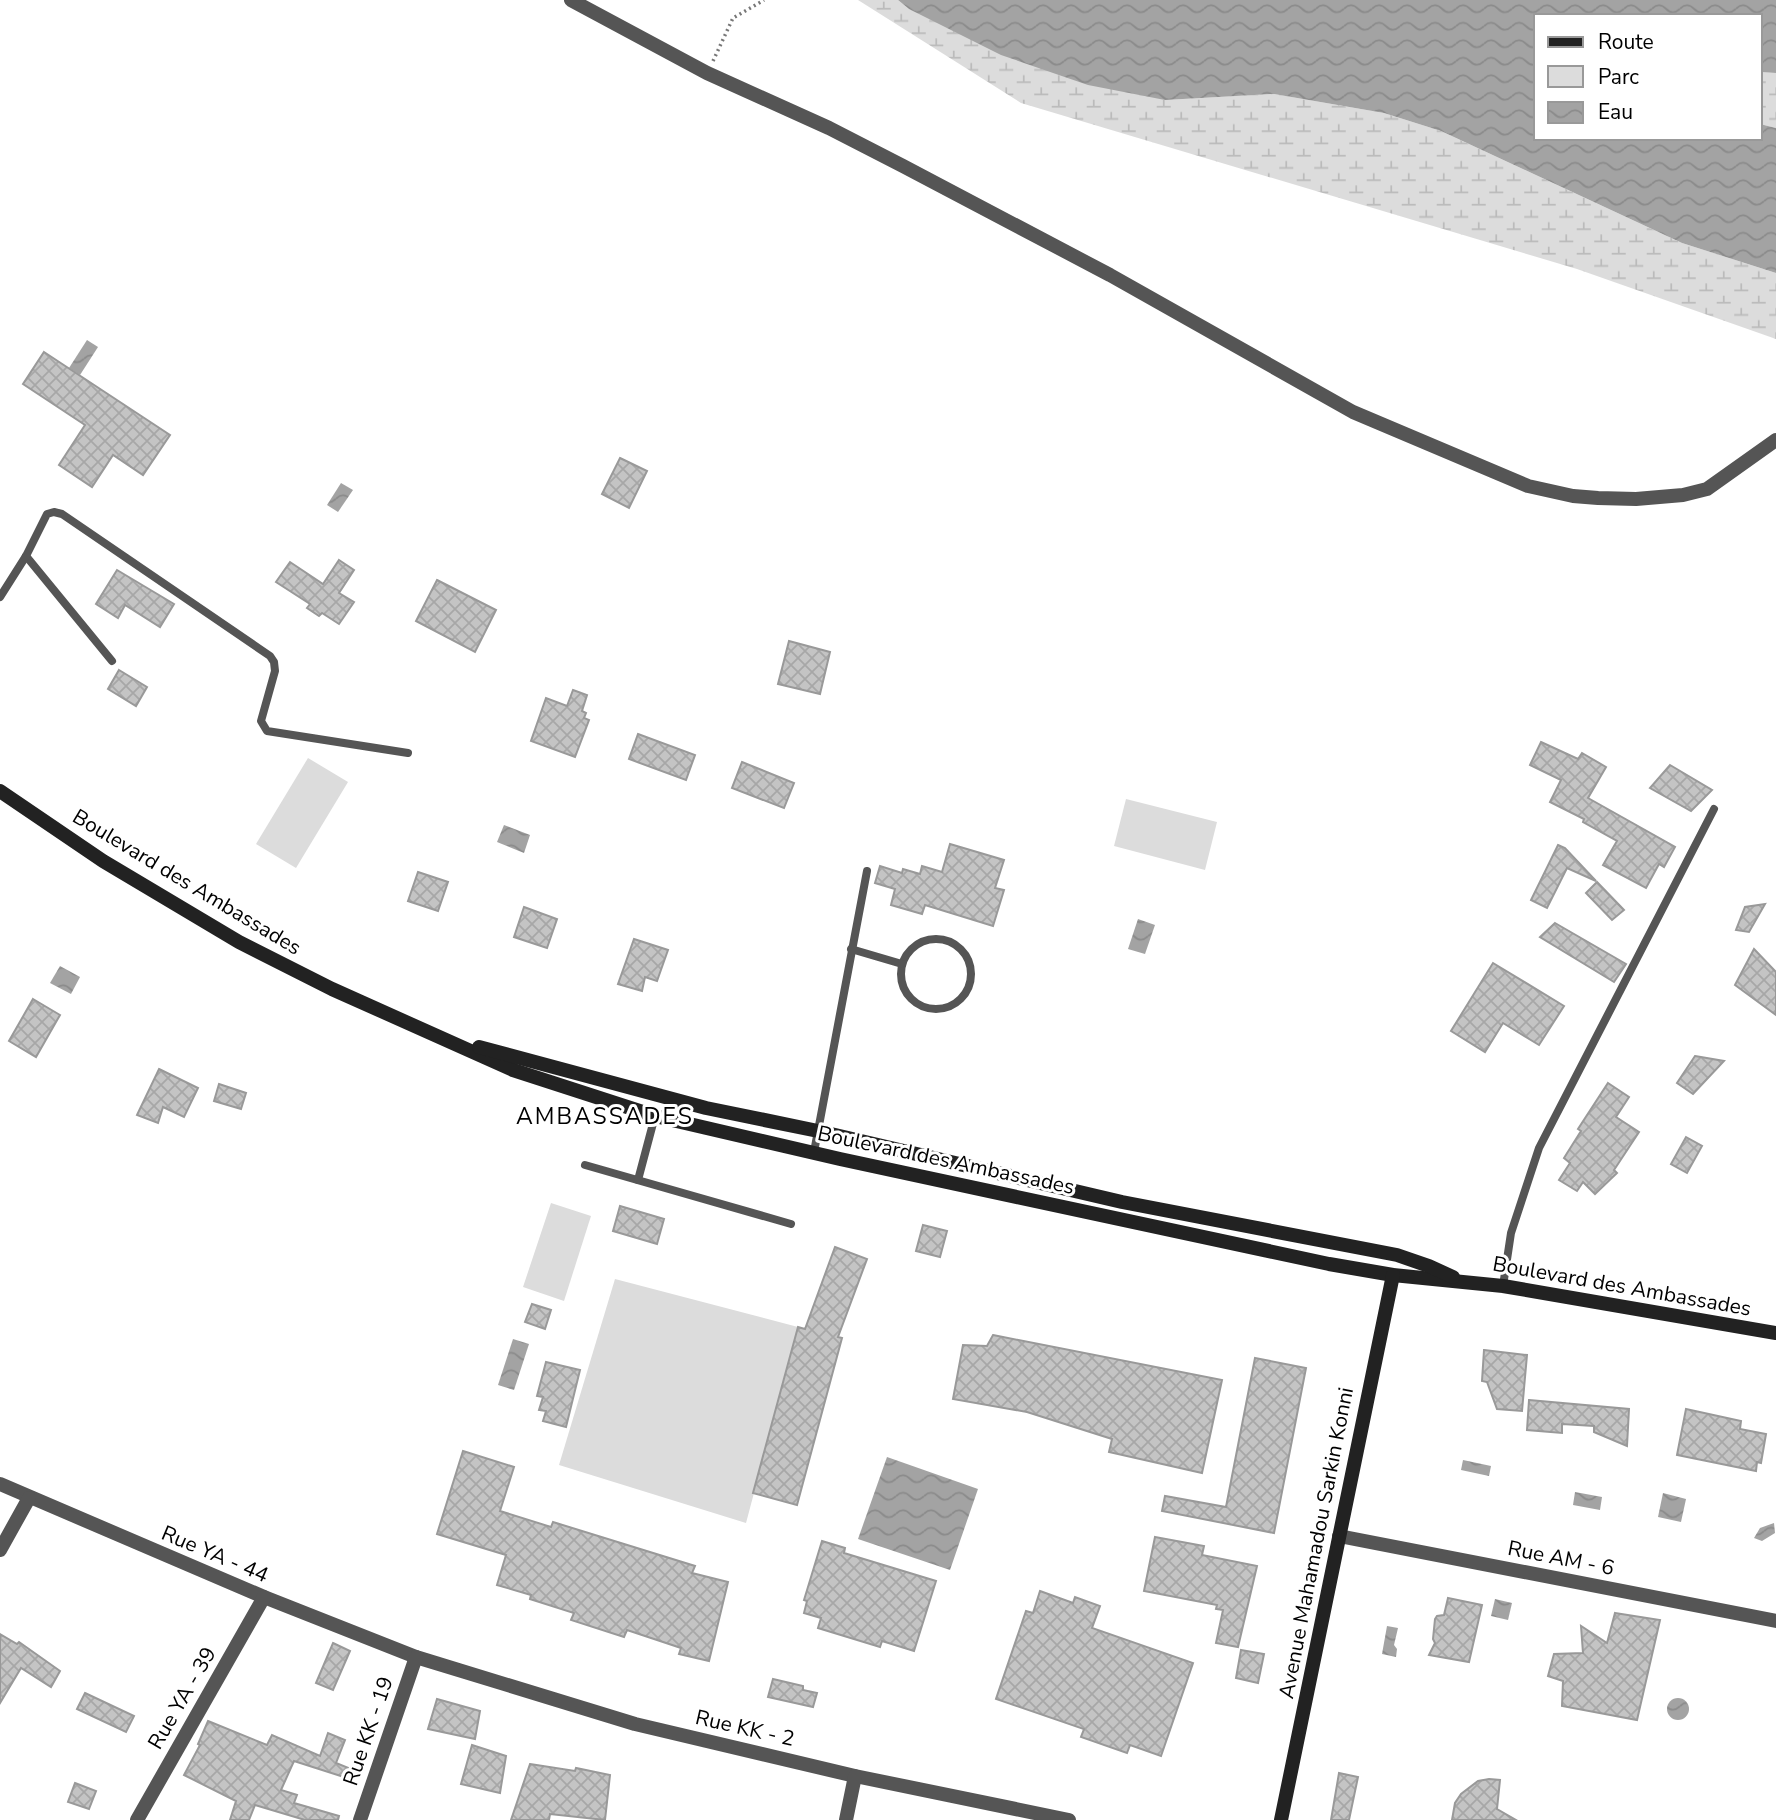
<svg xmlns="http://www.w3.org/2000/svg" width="1776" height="1820" font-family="'Nunito Sans',sans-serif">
  <defs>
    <pattern id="wetland-marsh" width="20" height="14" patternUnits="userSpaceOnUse" patternTransform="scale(1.75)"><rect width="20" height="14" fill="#dcdcdc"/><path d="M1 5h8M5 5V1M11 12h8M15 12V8" fill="none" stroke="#bbb"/></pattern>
    <pattern id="water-waves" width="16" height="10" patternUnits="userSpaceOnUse" patternTransform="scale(1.75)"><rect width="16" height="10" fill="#a3a3a3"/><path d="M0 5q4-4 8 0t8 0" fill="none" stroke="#8b8b8b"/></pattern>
    <pattern id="building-cross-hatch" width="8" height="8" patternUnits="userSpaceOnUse" patternTransform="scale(1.75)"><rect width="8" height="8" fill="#c4c4c4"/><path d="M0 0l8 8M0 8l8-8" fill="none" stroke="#a7a7a7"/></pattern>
  </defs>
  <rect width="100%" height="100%" fill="#fff"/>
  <g fill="url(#wetland-marsh)">
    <path d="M858,0H898L909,9L1165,100L1274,94L1384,113L1441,131L1682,243L1776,273V339L1577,269L1021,103Z"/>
    <path d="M1760,72L1776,73V128L1760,124Z"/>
  </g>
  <g fill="#dcdcdc">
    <path d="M308,758L348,782L296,868L256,844Z"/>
    <path d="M1126,799L1217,822L1205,870L1114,846Z"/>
    <path d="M551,1203L591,1216L564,1301L523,1287Z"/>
    <path d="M615,1279L798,1327L746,1523L559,1465Z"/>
  </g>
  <g fill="url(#water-waves)">
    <path d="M898,0H1776V73L1760,72V16H1536V138H1760V124L1776,128V273L1682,243L1441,131L1384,113L1274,94L1165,100L1088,85L1001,55L909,9Z"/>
    <path d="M87,340L98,347L80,375L69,368Z"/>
    <path d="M341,483L353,490L338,512L327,505Z"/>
    <path d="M504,825L530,835L524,853L497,842Z"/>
    <path d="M1138,919L1155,925L1145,954L1128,949Z"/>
    <path d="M60,966L80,977L71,994L50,983Z"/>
    <path d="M513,1339L529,1344L514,1390L498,1385Z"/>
    <path d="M887,1457L978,1489L950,1570L858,1539Z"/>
    <path d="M1463,1460L1491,1466L1489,1476L1461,1470Z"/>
    <path d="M1575,1492L1602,1497L1600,1510L1573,1505Z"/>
    <path d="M1663,1493L1686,1499L1681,1522L1658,1517Z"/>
    <path d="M1774,1523L1775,1533L1762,1541L1754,1538L1760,1528Z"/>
    <path d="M1495,1599L1512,1603L1508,1620L1491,1616Z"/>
    <path d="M1387,1626L1398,1628L1394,1645L1397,1649L1396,1657L1382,1654Z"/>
    <circle cx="1678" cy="1709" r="11"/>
  </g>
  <g fill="url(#building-cross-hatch)" stroke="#999" stroke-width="2">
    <path d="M44,352L170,435L143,475L113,455L92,487L59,465L85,425L23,384Z"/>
    <path d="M620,458L647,471L629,508L602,494Z"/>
    <path d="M339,560L354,570L339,593L354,602L339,624L322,613L319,616L307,608L310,604L276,582L290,562L323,584Z"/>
    <path d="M117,570L174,604L160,627L125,605L118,618L96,604Z"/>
    <path d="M437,580L496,610L475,652L416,621Z"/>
    <path d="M789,641L830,652L820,694L778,684Z"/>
    <path d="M119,670L147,687L136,706L108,689Z"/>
    <path d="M573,690L587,695L582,711L586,713L584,718L589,720L575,757L531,741L546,698L567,706Z"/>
    <path d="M638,734L695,755L686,780L629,759Z"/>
    <path d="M1541,742L1578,759L1582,753L1606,767L1588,798L1675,847L1664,867L1659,864L1646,888L1603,865L1617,841L1583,822L1584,819L1550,802L1561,780L1530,765Z"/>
    <path d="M742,762L794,783L784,808L732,788Z"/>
    <path d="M1670,765L1712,790L1691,811L1650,788Z"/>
    <path d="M950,844L1004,860L995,888L1004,890L993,926L925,905L922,914L891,905L895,889L875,883L880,866L902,873L903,869L920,874L922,866L942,872Z"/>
    <path d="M1558,845L1565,848L1596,881L1567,868L1547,908L1531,900Z"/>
    <path d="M418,872L448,882L438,911L408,901Z"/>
    <path d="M1597,882L1624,910L1612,920L1586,893Z"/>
    <path d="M1765,904L1749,932L1736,930L1745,907Z"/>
    <path d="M524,907L557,919L547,948L514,937Z"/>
    <path d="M1555,923L1626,964L1614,982L1540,937Z"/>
    <path d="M634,939L668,950L657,981L645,977L642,991L618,984Z"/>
    <path d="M1754,949L1776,972V1015L1735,985Z"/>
    <path d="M1493,963L1564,1006L1539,1045L1503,1023L1485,1052L1451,1031Z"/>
    <path d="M33,999L60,1015L36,1057L9,1041Z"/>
    <path d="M1695,1056L1724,1061L1693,1094L1677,1083Z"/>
    <path d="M159,1069L198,1088L184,1117L163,1107L158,1123L137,1115Z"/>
    <path d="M1608,1083L1629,1097L1616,1117L1639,1132L1614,1170L1617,1173L1595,1194L1583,1182L1577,1191L1559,1180L1570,1163L1564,1158L1581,1131L1578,1129Z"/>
    <path d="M219,1084L246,1093L241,1109L214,1101Z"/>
    <path d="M1686,1137L1702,1146L1687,1173L1671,1164Z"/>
    <path d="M620,1206L664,1219L657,1244L613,1231Z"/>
    <path d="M923,1225L947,1231L940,1257L916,1251Z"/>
    <path d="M835,1247L867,1259L838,1337L842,1338L797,1505L753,1493L798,1327L805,1329Z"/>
    <path d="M532,1304L551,1310L545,1329L525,1322Z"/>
    <path d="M993,1335L1222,1380L1202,1473L1109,1452L1112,1439L1027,1412L953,1399L963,1345L987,1346Z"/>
    <path d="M1484,1350L1527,1355L1522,1411L1497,1409L1487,1382L1482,1381Z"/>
    <path d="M1255,1358L1306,1368L1274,1533L1162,1511L1165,1496L1226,1507Z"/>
    <path d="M546,1362L580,1370L566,1427L543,1421L546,1411L539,1410L543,1397L537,1396Z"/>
    <path d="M1529,1400L1629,1409L1627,1446L1594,1432V1426L1562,1424V1433L1527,1430Z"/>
    <path d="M1686,1409L1741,1421L1740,1429L1766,1434L1761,1463L1757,1462L1756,1471L1677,1455Z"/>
    <path d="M463,1451L514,1467L500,1511L551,1527L553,1522L695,1566L692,1573L728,1582L709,1661L679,1654L681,1648L627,1630L624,1637L571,1620L574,1613L530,1599L531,1595L497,1585L506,1555L437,1534Z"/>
    <path d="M1155,1537L1204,1546L1202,1555L1257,1566L1238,1647L1216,1643L1223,1610L1216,1609L1217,1605L1144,1591Z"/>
    <path d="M822,1541L845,1548L844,1553L936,1581L914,1651L882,1641L880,1647L818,1628L821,1618L804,1613L807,1601L804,1600Z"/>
    <path d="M1040,1591L1073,1603L1075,1597L1100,1606L1092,1628L1193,1663L1161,1756L1130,1745L1127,1753L1081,1737L1084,1729L996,1699L1026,1611L1033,1613Z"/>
    <path d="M1448,1598L1482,1605L1469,1662L1429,1655L1435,1643L1433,1639L1435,1619L1437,1616L1444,1615Z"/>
    <path d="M1615,1613L1660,1620L1637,1720L1562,1706L1563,1681L1548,1676L1554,1654L1583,1653L1581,1626L1607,1643Z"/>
    <path d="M0,1634L17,1644L19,1642L60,1671L51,1687L21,1668L0,1703Z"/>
    <path d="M333,1643L350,1651L333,1690L316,1683Z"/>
    <path d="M1241,1650L1264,1654L1258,1683L1236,1678Z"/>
    <path d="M773,1679L803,1686V1690L817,1693L813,1707L768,1697Z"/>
    <path d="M85,1693L134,1716L126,1732L77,1709Z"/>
    <path d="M437,1699L480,1711L475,1739L428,1729Z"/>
    <path d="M208,1721L267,1745L272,1735L320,1756L328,1733L345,1740L336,1763L351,1769L347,1778L294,1761L281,1790L297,1795L294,1803L339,1816L338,1820H305L255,1805L249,1820H230L236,1801L184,1775L200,1745L198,1744Z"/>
    <path d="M472,1745L506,1756L500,1793L461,1784Z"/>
    <path d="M530,1764L575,1771L576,1768L610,1775L605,1820L550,1814L549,1820H511Z"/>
    <path d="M1339,1773L1358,1777L1349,1820H1331Z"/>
    <path d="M1489,1779L1500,1780L1497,1809L1516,1820H1452L1455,1803L1461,1794L1478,1781Z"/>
    <path d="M75,1783L96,1791L89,1809L68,1802Z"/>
  </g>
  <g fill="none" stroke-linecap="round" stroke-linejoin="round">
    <path stroke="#777" stroke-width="3.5" stroke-dasharray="2 3.5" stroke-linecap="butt" d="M713,61L733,18L764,0"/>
    <g stroke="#555" stroke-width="8">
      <path d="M26,556L112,661"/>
      <path d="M0,597L26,556L47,514L54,512L62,514L270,656L274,662L275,671L261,721L267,731L408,753"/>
      <circle cx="936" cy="974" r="35"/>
      <path d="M851,949L902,964"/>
      <path d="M814,1152L867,871"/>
      <path d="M585,1165L791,1224"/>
      <path d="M638,1180L655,1116"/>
      <path d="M1503,1286L1511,1233L1539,1148L1714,809"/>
    </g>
    <g stroke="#555" stroke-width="14">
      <path d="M571,0L707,73L829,128L903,166L1110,275L1353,412L1528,486L1573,496L1598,498L1636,499L1683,495L1707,489L1776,440"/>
      <path d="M0,1484L264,1597L416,1657L635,1724L855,1776L1069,1820"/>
      <path d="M1339,1536L1776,1621"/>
      <path d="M0,1550L29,1498"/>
      <path d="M137,1820L264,1597"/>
      <path d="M360,1820L416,1657"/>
      <path d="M846,1820L855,1776"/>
    </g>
    <g stroke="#222" stroke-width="14">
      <path d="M0,791L103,861L239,942L332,989L513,1070L655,1116L840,1159L1329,1264L1393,1275L1503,1286L1776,1333"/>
      <path d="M479,1047L706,1108L818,1131L1122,1202L1397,1255L1429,1266L1453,1277"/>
      <path d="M1281,1820L1393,1275"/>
    </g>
  </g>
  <g text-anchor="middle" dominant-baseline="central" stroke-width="6" stroke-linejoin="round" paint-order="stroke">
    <g font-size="21" fill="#000" stroke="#fff">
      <text transform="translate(187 882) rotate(31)">Boulevard des Ambassades</text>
      <text transform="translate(946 1160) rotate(12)">Boulevard des Ambassades</text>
      <text transform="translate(1622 1286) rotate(10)">Boulevard des Ambassades</text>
      <text transform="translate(1316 1543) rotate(-79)">Avenue Mahamadou Sarkin Konni</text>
      <text transform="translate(215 1554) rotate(23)">Rue YA - 44</text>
      <text transform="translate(1561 1558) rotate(11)">Rue AM - 6</text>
      <text transform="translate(182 1698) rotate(-60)">Rue YA - 39</text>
      <text transform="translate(745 1728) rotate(13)">Rue KK - 2</text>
      <text transform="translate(368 1731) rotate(-71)">Rue KK - 19</text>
    </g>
    <g font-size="23" letter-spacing="2" fill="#000" stroke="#fff">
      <text x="605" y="1116">AMBASSADES</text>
    </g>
  </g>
  <rect x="1534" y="14" width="228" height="126" fill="#ffffff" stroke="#999999" stroke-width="2"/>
  <rect x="1548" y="37" width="35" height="10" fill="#222222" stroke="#999999" stroke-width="2"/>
  <text x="1598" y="49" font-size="21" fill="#000000">Route</text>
  <rect x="1548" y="66" width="35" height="21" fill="#dcdcdc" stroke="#999999" stroke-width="2"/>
  <text x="1598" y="84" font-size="21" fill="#000000">Parc</text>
  <rect x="1548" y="102" width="35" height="21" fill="url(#water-waves)" stroke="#999999" stroke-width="2"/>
  <text x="1598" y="119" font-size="21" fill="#000000">Eau</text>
</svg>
